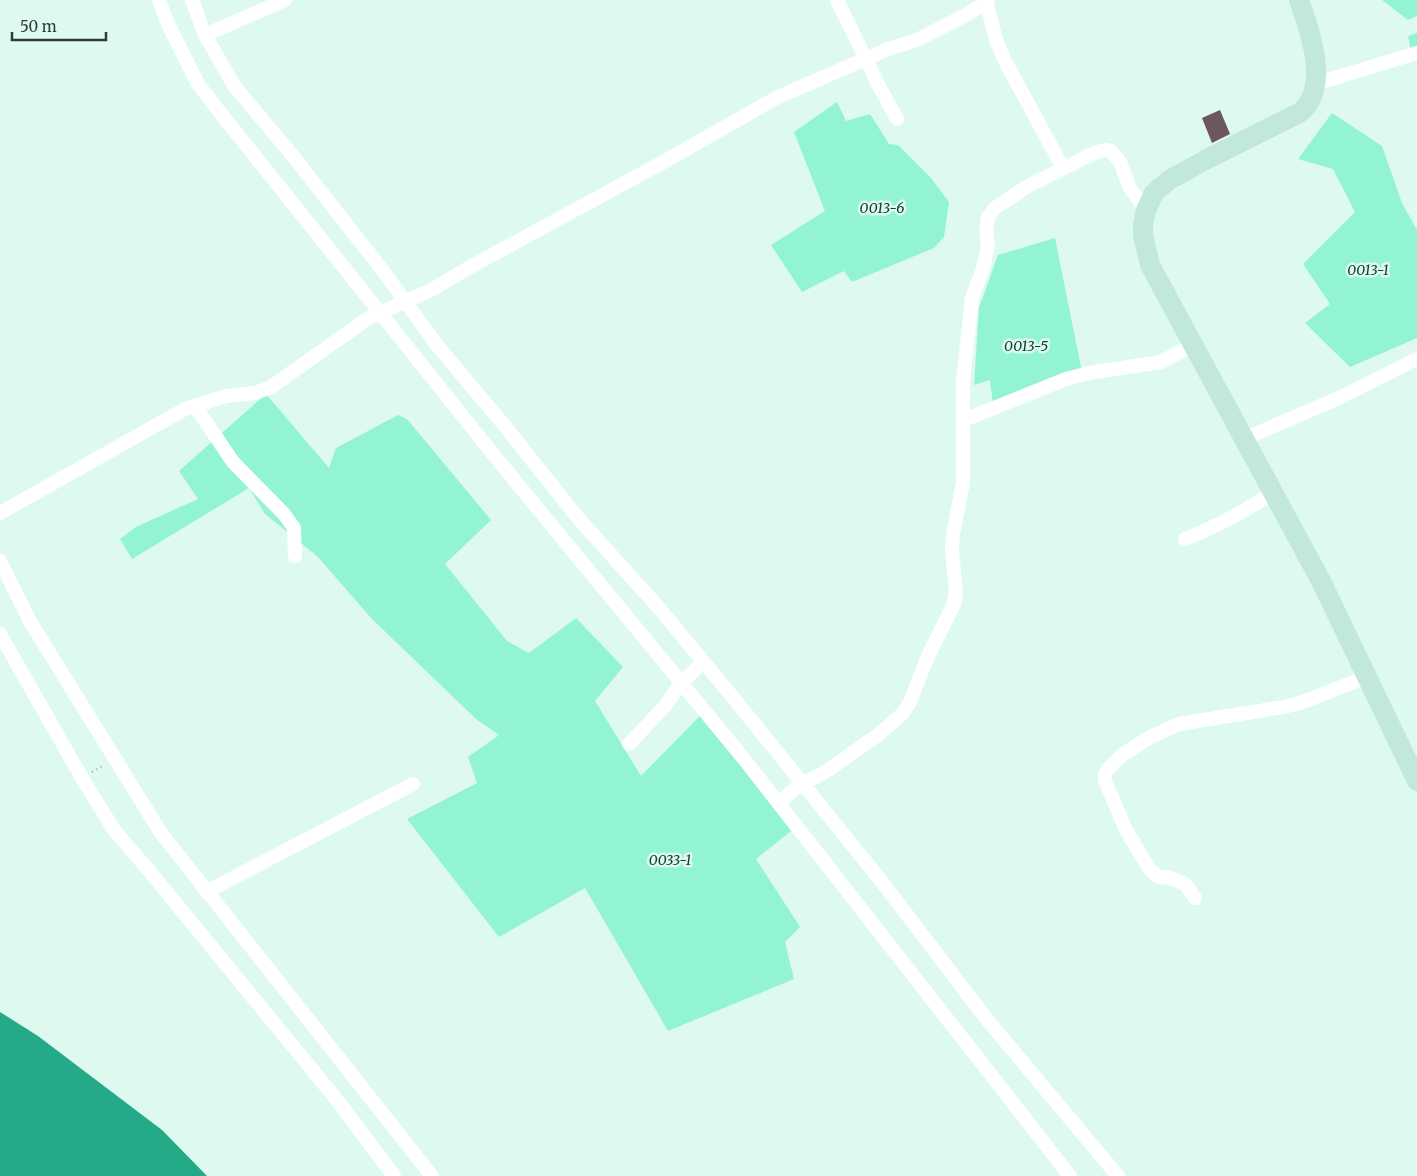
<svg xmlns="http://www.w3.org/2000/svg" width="1417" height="1176" font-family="Merriweather,serif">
  <rect width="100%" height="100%" fill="#def9ef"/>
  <g fill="#93f4d4">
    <path d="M1382,0H1417V16L1408,20Z"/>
    <path d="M1417,33V60L1413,61L1408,36Z"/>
    <path d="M837,102L846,121L870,114L889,144L898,145L931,178L949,202L944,237L934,248L852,282L844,271L802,292L771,245L825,211L794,132Z"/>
    <path d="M1332,113L1382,146L1402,203L1417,230V338L1350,367L1305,323L1330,304L1303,264L1355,212L1333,169L1298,159Z"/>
    <path d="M1055,238L1083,377L994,412L990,380L974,385L979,308L998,255Z"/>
    <path d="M266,394L329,468L336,448L398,415L407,419L491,520L445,564L507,641L529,653L576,618L623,667L595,701L641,776L702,714L796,827L756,859L800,927L785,942L794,979L668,1031L585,888L499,937L407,819L477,783L468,757L499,735L476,719L372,619L317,556L265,514L249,488L132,559L120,539L136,527L198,499L179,471Z"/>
  </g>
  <path fill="#24aa88" d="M0,1012L38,1036L162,1130L207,1176H0Z"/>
  <path fill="#6c5761" d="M1220,110L1230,134L1212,143L1202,118Z"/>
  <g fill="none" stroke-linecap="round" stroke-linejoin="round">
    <path stroke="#9aafa7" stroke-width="2.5" stroke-dasharray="1 4" stroke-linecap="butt" d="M92,772L104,765"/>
    <g stroke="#fff" stroke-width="14">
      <path d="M159,0L167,22L198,84L222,115L497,459L744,759L1070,1176"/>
      <path d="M192,0L205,35L235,87L289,151L384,272L436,344L504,425L578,518L659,608L740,706L882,882L985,1017L1118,1176"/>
      <path d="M837,0L880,88L897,119"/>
      <path d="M986,0L996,40L1005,61L1063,168"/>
      <path d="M205,35L285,0"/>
      <path d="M1315,84L1417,53"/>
      <path d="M195,406L233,462L284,514L294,528L295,556"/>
      <path d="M964,420L1066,379L1089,373L1161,362L1193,345"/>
      <path d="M1244,439L1341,397L1417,359"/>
      <path d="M0,513L185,409L226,396L255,393L271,387L367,319L433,289L470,267L667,160L776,98L888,49L917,40L964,16L987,2"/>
      <path d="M1185,539C1216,527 1245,511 1273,493"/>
      <path d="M0,561L31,623L161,833L432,1176"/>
      <path d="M0,634L82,778L114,830L151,873L337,1100L394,1176"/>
      <path d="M629,744L665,706L681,683L703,662"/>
      <path d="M779,803L796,788L828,770L878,735L901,715L909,704L928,656L954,604L956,592L952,551L953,534L963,483V381L972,298L983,269L988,244L986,230L988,217L995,208L1028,186L1094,153L1105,150L1111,151L1120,162L1130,188L1146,210"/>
      <path d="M206,892L413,784"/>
      <path d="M1195,898L1185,884L1170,878L1159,877L1150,870L1126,830L1105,781V775L1107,770L1122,755L1150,737L1179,724L1284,707L1303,702L1366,677"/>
    </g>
    <path stroke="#c2e7dd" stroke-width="20" d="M1299,0C1310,31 1330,86 1301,112L1209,158L1169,180L1154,193L1146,210L1143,225V235L1150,265L1321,581L1417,781"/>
  </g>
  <g text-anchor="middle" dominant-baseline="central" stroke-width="5" stroke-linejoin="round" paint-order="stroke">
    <g font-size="14" font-style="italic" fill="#0e4436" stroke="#def9ef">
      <text x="882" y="208">0013-6</text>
      <text x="1368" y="270">0013-1</text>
      <text x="1026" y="346">0013-5</text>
      <text x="670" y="860">0033-1</text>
    </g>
  </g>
  <path d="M12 32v8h94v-8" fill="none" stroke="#313c38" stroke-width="2.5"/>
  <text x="20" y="32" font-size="15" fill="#313c38" stroke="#def9ef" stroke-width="4" paint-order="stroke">50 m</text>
</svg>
